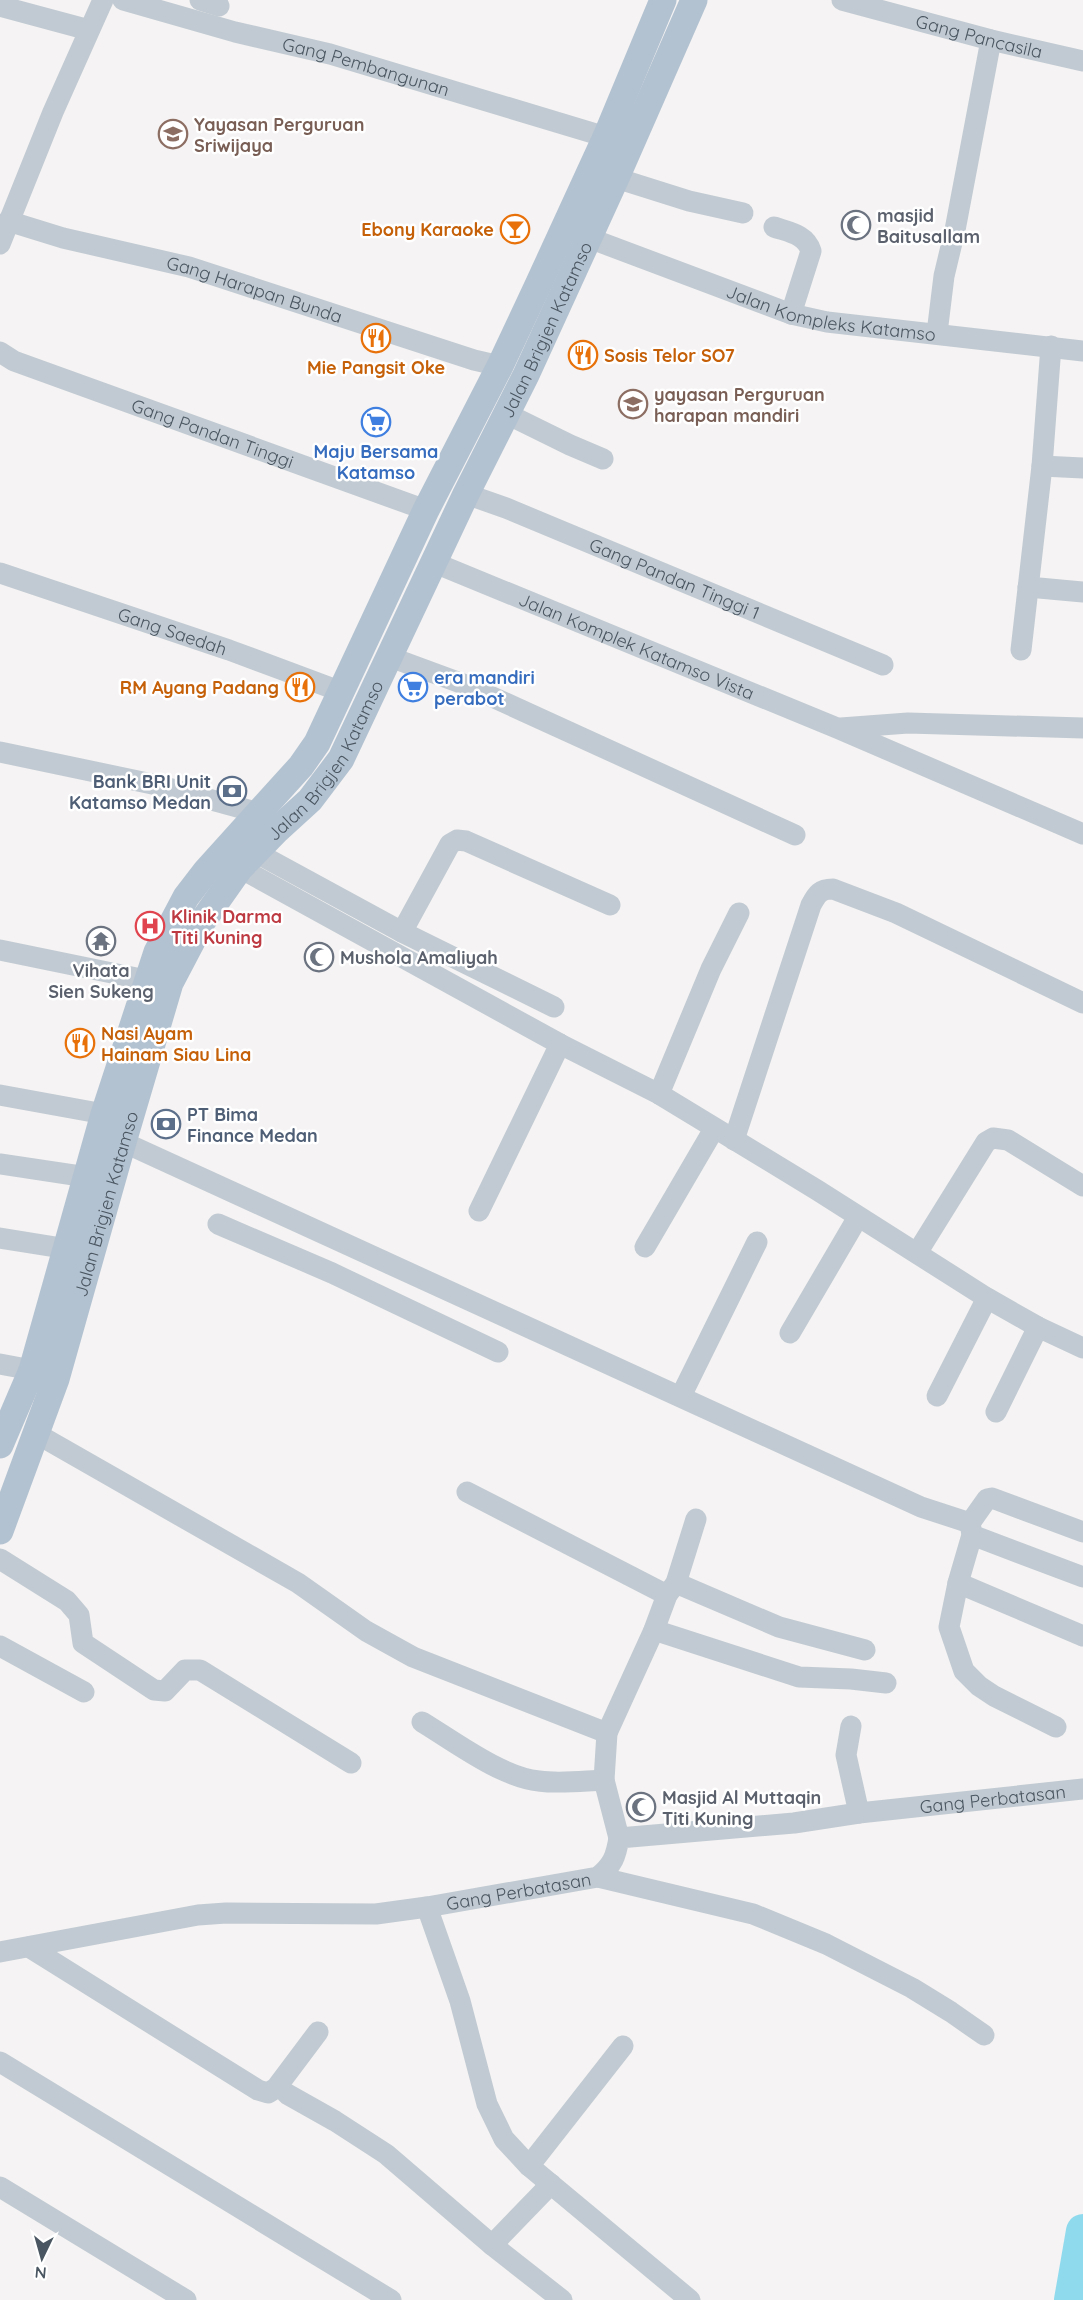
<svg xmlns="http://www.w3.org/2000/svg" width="1083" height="2300" font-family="Quicksand,sans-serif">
  <rect width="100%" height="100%" fill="#f5f3f3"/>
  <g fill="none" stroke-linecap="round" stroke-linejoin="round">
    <path stroke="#90daee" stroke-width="34" d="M1071,2300L1083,2231"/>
    <g stroke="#c1cad2" stroke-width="21">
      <path id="s1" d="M123,0L235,32L330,54L606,137"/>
      <path d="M200,0L219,6"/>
      <path id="s2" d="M842,0L991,40L1083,61"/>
      <path d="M0,6L89,30"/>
      <path d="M616,178L689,201L743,213"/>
      <path id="s3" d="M8,221L63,238L189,267L474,360L500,366"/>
      <path d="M774,227C788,232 806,234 811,251L791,314"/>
      <path id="s4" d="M589,238L791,314L827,322L1083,351"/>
      <path d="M0,244L53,112L103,0"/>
      <path d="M937,333L944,276L955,230L991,40"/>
      <path id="s5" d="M0,352L14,361L426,510"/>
      <path d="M507,414L570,445L603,459"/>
      <path d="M1042,466L1083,468"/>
      <path id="s6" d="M466,494L506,508L883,665"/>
      <path id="s7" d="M435,563L837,728L1083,834"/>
      <path id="s8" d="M0,573L229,650L342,692"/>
      <path d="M1028,587L1083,592"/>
      <path d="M1021,650L1042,466L1051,346"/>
      <path d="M390,657L466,685L795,835"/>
      <path d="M841,728L908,723L1083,728"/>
      <path d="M0,752L157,785L259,813"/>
      <path d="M255,852L402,932L554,1007"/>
      <path d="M240,868L560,1044L659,1094L817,1190L987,1298L1038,1327L1083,1348"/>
      <path d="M402,932L450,844L457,840L466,841L610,905"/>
      <path d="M0,950L146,980"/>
      <path d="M659,1094L711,969L739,913"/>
      <path d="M0,1095L104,1114"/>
      <path d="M734,1140L811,905C817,894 820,889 833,889L896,913L1083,1003"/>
      <path d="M123,1142L921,1507L970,1523L987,1499L992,1498L1083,1532"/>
      <path d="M0,1164L87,1177"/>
      <path d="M479,1211L560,1044"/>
      <path d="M218,1224L332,1273L498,1352"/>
      <path d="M0,1238L68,1249"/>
      <path d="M645,1247L714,1129"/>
      <path d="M917,1253L986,1142L993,1138L1008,1140L1083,1186"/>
      <path d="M790,1333L858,1217"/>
      <path d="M0,1364L32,1370"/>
      <path d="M681,1396L757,1242"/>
      <path d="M937,1396L987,1298"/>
      <path d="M996,1412L1038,1327"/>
      <path d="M37,1434L298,1583L366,1631L413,1657L607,1733"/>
      <path d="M467,1492L667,1595"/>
      <path d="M970,1523L972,1535L958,1583L949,1627L964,1671L979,1686L994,1696L1056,1727"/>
      <path d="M972,1535L1083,1577"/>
      <path d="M0,1559L67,1601L79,1615L83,1643L154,1690L165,1691L185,1670H200L351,1763"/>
      <path d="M676,1583L779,1627L865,1650"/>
      <path d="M958,1583L1083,1636"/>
      <path d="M654,1630L799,1677L851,1679L886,1683"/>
      <path d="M0,1646L84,1692"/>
      <path d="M422,1722C455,1742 501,1777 539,1781C560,1784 582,1781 604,1780"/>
      <path d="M851,1726L846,1755L859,1813"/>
      <path d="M619,1838L604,1780L607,1733L654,1630L667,1595L676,1583L696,1519"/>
      <path d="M598,1877L753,1914L826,1944L912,1988L951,2012L984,2035"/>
      <path d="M427,1907L460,2001L487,2104L504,2139L529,2166L690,2300"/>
      <path d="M29,1947L258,2090L268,2093L276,2088L318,2032"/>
      <path id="s9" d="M0,1952L198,1915L226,1913L376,1914L427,1907L598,1877C613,1865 616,1856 619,1838L794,1823L859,1813L1083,1789"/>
      <path d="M0,2062L391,2300"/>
      <path d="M287,2094L335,2121L386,2154L492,2245L551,2184"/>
      <path d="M529,2166L623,2046"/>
      <path d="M0,2187L186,2300"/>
      <path d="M492,2245L562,2300"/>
    </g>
    <g stroke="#b3c2d1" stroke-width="27">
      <path d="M0,1445L32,1370L104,1114L157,952L186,897L206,871L301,766L317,743L426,510L500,366L538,285L606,137L663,0"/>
      <path id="s10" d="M0,1531L56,1379L123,1142L170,983L202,922L240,868L276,831L310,800L341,759L466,494L526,375L616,178L694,0"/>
    </g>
  </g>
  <defs>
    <g id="school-ring" transform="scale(1.5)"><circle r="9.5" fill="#fff" stroke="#8d6e63" stroke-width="1.5"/><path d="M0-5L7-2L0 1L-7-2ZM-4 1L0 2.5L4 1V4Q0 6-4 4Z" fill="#8d6e63"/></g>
    <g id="mosque-ring" transform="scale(1.5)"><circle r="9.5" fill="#fff" stroke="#6b7280" stroke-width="1.5"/><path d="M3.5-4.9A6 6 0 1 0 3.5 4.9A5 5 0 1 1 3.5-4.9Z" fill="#6b7280"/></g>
    <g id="bar-ring" transform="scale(1.5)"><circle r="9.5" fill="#fff" stroke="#e8710a" stroke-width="1.5"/><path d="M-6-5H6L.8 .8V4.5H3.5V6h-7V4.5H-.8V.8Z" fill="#e8710a"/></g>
    <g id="restaurant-ring" transform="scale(1.5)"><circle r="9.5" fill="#fff" stroke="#e8710a" stroke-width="1.5"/><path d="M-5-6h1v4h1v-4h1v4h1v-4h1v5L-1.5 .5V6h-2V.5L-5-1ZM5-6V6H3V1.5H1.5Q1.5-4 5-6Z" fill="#e8710a"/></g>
    <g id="supermarket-ring" transform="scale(1.5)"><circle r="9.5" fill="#fff" stroke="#3f7fe0" stroke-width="1.5"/><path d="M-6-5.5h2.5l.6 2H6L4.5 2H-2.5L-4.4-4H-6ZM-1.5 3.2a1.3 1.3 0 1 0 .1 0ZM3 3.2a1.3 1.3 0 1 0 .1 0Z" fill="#3f7fe0"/></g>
    <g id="bank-ring" transform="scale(1.5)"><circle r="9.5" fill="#fff" stroke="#5c6f8a" stroke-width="1.5"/><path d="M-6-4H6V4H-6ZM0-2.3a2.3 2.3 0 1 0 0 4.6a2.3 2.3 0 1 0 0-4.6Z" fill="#5c6f8a"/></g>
    <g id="hospital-ring" transform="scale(1.5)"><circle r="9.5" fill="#fff" stroke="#e0444e" stroke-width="1.5"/><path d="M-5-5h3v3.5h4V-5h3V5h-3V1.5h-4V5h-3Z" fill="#e0444e"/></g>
    <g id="temple-ring" transform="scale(1.5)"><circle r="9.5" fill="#fff" stroke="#6b7280" stroke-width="1.5"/><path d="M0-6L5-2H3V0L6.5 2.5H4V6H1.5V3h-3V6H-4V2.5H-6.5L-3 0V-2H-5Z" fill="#6b7280"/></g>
  </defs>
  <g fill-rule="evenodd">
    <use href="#school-ring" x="173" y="134"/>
    <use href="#mosque-ring" x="856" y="225"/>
    <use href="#bar-ring" x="515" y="229"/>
    <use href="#restaurant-ring" x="376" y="338"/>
    <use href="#restaurant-ring" x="583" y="355"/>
    <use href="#school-ring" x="633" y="404"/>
    <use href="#supermarket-ring" x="376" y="422"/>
    <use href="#restaurant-ring" x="300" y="687"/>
    <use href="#supermarket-ring" x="413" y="687"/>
    <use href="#bank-ring" x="232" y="791"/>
    <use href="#hospital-ring" x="150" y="926"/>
    <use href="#temple-ring" x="101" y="941"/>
    <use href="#mosque-ring" x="319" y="957"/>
    <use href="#restaurant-ring" x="80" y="1043"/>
    <use href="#bank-ring" x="166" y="1124"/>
    <use href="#mosque-ring" x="641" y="1807"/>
  </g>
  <g text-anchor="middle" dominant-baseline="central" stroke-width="5" stroke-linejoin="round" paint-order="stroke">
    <g font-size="18" fill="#4a5661" stroke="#fff">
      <text stroke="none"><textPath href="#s2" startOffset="142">Gang Pancasila</textPath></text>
      <text stroke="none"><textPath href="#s1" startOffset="252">Gang Pembangunan</textPath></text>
      <text stroke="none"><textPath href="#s3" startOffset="256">Gang Harapan Bunda</textPath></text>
      <text stroke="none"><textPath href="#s4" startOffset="255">Jalan Kompleks Katamso</textPath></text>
      <text stroke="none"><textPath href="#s10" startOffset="1334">Jalan Brigjen Katamso</textPath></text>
      <text stroke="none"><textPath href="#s5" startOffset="228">Gang Pandan Tinggi</textPath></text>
      <text stroke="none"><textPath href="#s6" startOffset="225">Gang Pandan Tinggi 1</textPath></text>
      <text stroke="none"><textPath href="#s8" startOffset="182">Gang Saedah</textPath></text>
      <text stroke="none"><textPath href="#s7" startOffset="218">Jalan Komplek Katamso Vista</textPath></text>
      <text stroke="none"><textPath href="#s10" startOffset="848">Jalan Brigjen Katamso</textPath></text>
      <text stroke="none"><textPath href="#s10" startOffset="344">Jalan Brigjen Katamso</textPath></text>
      <text stroke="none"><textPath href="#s9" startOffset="1026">Gang Perbatasan</textPath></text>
      <text stroke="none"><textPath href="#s9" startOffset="524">Gang Perbatasan</textPath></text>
    </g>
    <g font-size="18" font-weight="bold" fill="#785e54" stroke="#fff" text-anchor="start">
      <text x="194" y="124">Yayasan Perguruan<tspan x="194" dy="21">Sriwijaya</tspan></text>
      <text x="654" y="394">yayasan Perguruan<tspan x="654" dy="21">harapan mandiri</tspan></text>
    </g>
    <g font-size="18" font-weight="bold" fill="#5b616d" stroke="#fff" text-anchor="start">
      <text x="877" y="215">masjid<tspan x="877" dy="21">Baitusallam</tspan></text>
      <text x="340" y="957">Mushola Amaliyah</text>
      <text x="101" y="970" text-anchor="middle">Vihata<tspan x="101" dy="21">Sien Sukeng</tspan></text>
      <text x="662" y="1797">Masjid Al Muttaqin<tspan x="662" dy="21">Titi Kuning</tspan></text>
    </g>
    <g font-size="18" font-weight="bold" fill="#c56008" stroke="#fff" text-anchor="end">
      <text x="494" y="229">Ebony Karaoke</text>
      <text x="604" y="355" text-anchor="start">Sosis Telor SO7</text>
      <text x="376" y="367" text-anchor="middle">Mie Pangsit Oke</text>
      <text x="279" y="687">RM Ayang Padang</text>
      <text x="101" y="1033" text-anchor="start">Nasi Ayam<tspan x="101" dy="21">Hainam Siau Lina</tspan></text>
    </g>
    <g font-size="18" font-weight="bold" fill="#366cbe" stroke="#fff">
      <text x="376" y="451">Maju Bersama<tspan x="376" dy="21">Katamso</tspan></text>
      <text x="434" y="677" text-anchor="start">era mandiri<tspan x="434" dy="21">perabot</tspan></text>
    </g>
    <g font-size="18" font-weight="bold" fill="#4e5e75" stroke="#fff" text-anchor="end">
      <text x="211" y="781">Bank BRI Unit<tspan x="211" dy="21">Katamso Medan</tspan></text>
      <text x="187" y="1114" text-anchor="start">PT Bima<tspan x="187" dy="21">Finance Medan</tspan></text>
    </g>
    <g font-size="18" font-weight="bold" fill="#be3a42" stroke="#fff" text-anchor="start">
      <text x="171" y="916">Klinik Darma<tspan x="171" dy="21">Titi Kuning</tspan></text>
    </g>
  </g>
  <g transform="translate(42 2258) rotate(185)" stroke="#ffffff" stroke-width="4.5" paint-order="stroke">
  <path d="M0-4.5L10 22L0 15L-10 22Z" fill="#4a5661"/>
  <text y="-9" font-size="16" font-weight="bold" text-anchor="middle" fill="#4a5661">N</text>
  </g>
</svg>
